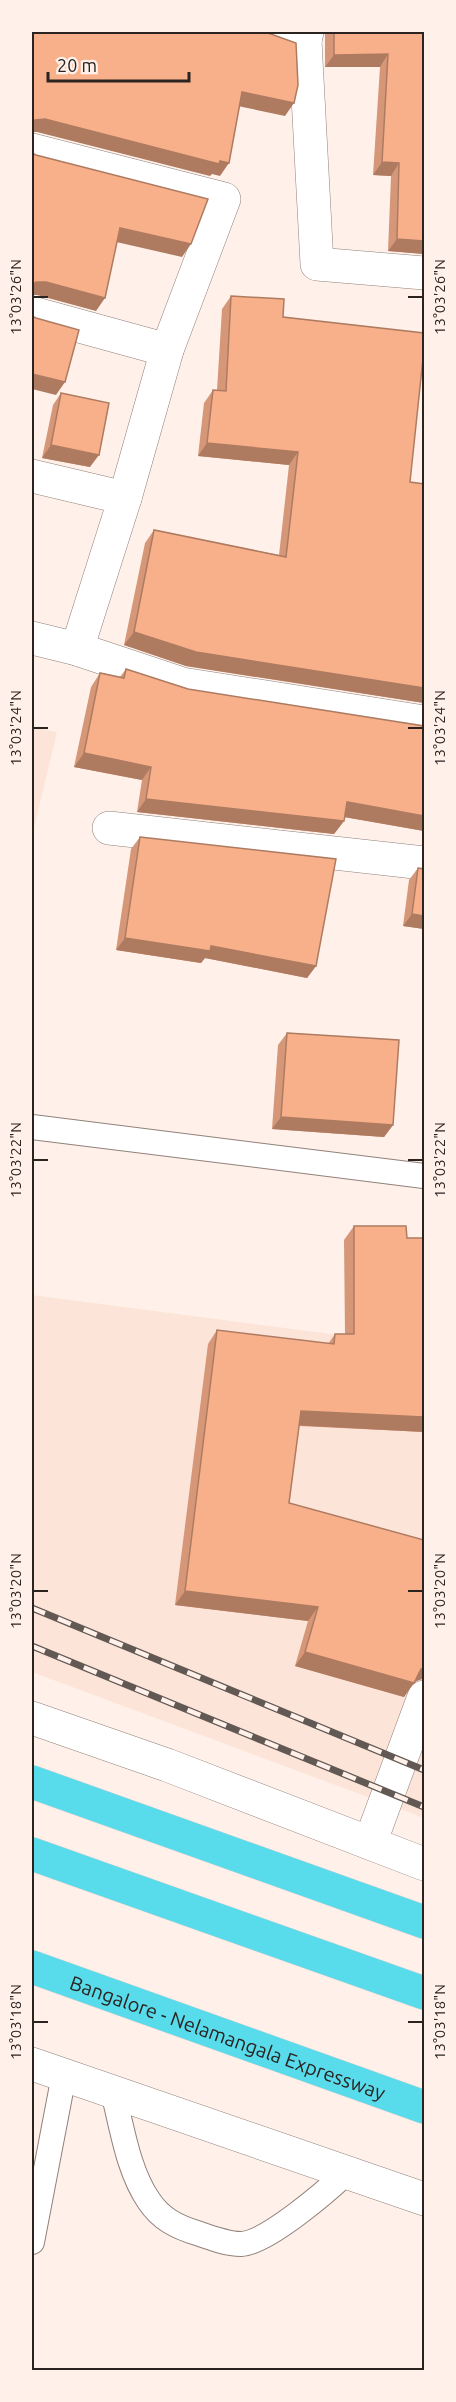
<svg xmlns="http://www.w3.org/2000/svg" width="456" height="2402" font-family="Ubuntu,sans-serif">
  <rect width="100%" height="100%" fill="#fff1ea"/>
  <g fill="#fde4d8">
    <path d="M32,727L57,732L32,836Z"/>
    <path d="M32,1295L424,1346V1818L32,1672Z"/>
  </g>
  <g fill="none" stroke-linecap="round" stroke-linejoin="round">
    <g stroke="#91817a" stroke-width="26">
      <g id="lane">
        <path d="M32,1127L424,1176"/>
        <path d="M113,2092C122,2127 128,2171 149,2201C161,2219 177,2227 197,2233C211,2238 227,2244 241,2244C267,2243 328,2190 347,2172"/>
        <path d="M32,2242L64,2075"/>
      </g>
    </g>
    <g stroke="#91817a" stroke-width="34">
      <g id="street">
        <path d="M272,32L305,41"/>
        <path d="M307,32L305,41L317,264L424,273"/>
        <path d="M32,150L224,199L167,350L125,498L77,649"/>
        <path d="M32,313L167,350"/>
        <path d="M32,476L125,498"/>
        <path d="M32,638L77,649L182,684L424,722"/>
        <path d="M109,828L424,863"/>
        <path d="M370,1843L424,1697"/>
      </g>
    </g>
    <g stroke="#91817a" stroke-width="34">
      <g id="secondary">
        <path d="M32,1718L167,1765L424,1864"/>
        <path d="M32,2064L424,2199"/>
      </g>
    </g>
    <g stroke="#d4d3d2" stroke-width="34">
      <g id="highway">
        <path d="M32,1782L424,1922"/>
        <path d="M32,1854L424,1993"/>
        <path id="s1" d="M32,1967L424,2107"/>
      </g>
    </g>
    <use href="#lane" stroke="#fff" stroke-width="24"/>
    <use href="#street" stroke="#fff" stroke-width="33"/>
    <use href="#secondary" stroke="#fff" stroke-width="33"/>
    <use href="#highway" stroke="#58dbeb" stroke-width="33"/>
    <g stroke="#625955" stroke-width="7">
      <g id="rail">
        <path d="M32,1608L424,1770"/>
        <path d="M32,1646L424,1807"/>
      </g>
    </g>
    <use href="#rail" stroke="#fff1ea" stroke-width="4.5" stroke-dasharray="14" stroke-linecap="butt"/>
  </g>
  <g fill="#d59778">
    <path d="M325,32H424V254L388,251L391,176L373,175L380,67H325Z"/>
    <path d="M231,296L283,317L410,482L424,484V703L186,666L124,645L145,543L154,530L279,555L289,465L198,456L204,403L213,390H217L222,309Z"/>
    <path d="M61,393L90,467L42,458L53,405Z"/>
    <path d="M126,669L188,689L424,831L345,817L344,821L334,834L137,812L142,780L74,767L91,687L100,673L120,677Z"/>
    <path d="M140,837L316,966L307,978L205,958L201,963L116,950L131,849Z"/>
    <path d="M418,868L424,869V929L403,926L409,880Z"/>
    <path d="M287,1033L393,1125L384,1137L272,1129L278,1045Z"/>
    <path d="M354,1226L407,1238H424V1432L299,1426L289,1503L424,1540V1676L422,1679L414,1682L404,1697L295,1666L308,1621L175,1605L208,1344L217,1330L328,1344L335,1334H345L344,1240Z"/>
  </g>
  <g fill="#ae7b61">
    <path d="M388,54L380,67H325L334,55Z"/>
    <path d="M242,92L294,103L285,116L233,105Z"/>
    <path d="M45,119L220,161L229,163L220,176L212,174L210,176L37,132H32V122L35,120Z"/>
    <path d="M382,162L399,163L391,176L373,175Z"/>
    <path d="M120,228L191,244L182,257L112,241Z"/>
    <path d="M397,239L424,241V254L388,251Z"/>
    <path d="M36,282H46L105,298L96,311L37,295H32V285Z"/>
    <path d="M32,374L65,382L56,395L32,389Z"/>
    <path d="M207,443L298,452L289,465L198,456Z"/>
    <path d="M51,445L99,455L90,467L42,458Z"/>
    <path d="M134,632L424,688V703L186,666L124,645Z"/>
    <path d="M84,753L151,767L142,780L74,767Z"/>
    <path d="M146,799L344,821L334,834L137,812Z"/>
    <path d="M347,802L424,816V831L338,816Z"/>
    <path d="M412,914L424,916V929L403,926Z"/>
    <path d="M125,938L211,946L316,966L307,978L205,958L201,963L116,950Z"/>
    <path d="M281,1117L393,1125L384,1137L272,1129Z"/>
    <path d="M301,1411L424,1417V1432L291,1425Z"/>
    <path d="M185,1591L318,1607L308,1621L175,1605Z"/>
    <path d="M305,1652L421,1669L424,1668V1676L422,1679L413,1682L414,1683L404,1697L295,1666Z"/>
  </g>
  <g fill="#f8b08b" stroke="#ae7b61" stroke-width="1.5">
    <path d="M32,32H267L268,33L296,43L298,85L294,103L242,92L229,163L220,161L219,164L45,119L35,120L32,122Z"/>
    <path d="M334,32H424V241L397,239L399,163L382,162L388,54L334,55Z"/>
    <path d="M32,153L36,155L208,199L191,244L120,228L105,298L46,282H36L32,285Z"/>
    <path d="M231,296L284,299L283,317L424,333V349L410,482L424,484V688L196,652L134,632L154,530L286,557L298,452L207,443L213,390L226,391Z"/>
    <path d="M32,316L36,318L79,330L65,382L32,374Z"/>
    <path d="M61,393L109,403L99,455L51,445Z"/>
    <path d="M126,669L188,689L424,726V816L347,802L344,821L146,799L151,767L84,753L100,673L124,678Z"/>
    <path d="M140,837L336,859L316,966L211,946L210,951L125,938Z"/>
    <path d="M418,868L424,869V916L412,914Z"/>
    <path d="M287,1033L399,1040L393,1125L281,1117Z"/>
    <path d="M354,1226H406L407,1238H424V1417L301,1411L289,1503L424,1540V1668L421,1669L414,1683L305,1652L318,1607L185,1591L217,1330L334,1344L335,1334H354Z"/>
  </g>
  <path fill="none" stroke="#2a2320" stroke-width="2" d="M33,297H48M408,297H423M33,728H48M408,728H423M33,1160H48M408,1160H423M33,1591H48M408,1591H423M33,2022H48M408,2022H423"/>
  <g text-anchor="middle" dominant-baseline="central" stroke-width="6" stroke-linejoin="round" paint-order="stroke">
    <g font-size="20" fill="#2a2320" stroke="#fff1ea">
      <text stroke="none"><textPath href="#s1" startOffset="208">Bangalore - Nelamangala Expressway</textPath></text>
    </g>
  </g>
  <rect width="456" height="2402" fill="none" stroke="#fff1ea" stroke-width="66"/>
  <path d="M48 72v9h141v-9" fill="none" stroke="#2a2320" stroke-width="3"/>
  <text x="57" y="72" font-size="18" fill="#2a2320" stroke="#fff1ea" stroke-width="4.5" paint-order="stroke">20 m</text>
  <rect x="33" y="33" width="390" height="2336" fill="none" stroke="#2a2320" stroke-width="2"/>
  <g font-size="15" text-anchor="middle" fill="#2a2320">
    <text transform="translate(16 297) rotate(-90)" y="5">13°03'26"N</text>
    <text transform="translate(440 297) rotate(-90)" y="5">13°03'26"N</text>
    <text transform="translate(16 728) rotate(-90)" y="5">13°03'24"N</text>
    <text transform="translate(440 728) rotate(-90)" y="5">13°03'24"N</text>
    <text transform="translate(16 1160) rotate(-90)" y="5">13°03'22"N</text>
    <text transform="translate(440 1160) rotate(-90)" y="5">13°03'22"N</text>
    <text transform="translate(16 1591) rotate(-90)" y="5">13°03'20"N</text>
    <text transform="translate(440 1591) rotate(-90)" y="5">13°03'20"N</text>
    <text transform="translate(16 2022) rotate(-90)" y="5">13°03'18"N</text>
    <text transform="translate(440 2022) rotate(-90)" y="5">13°03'18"N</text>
  </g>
</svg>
